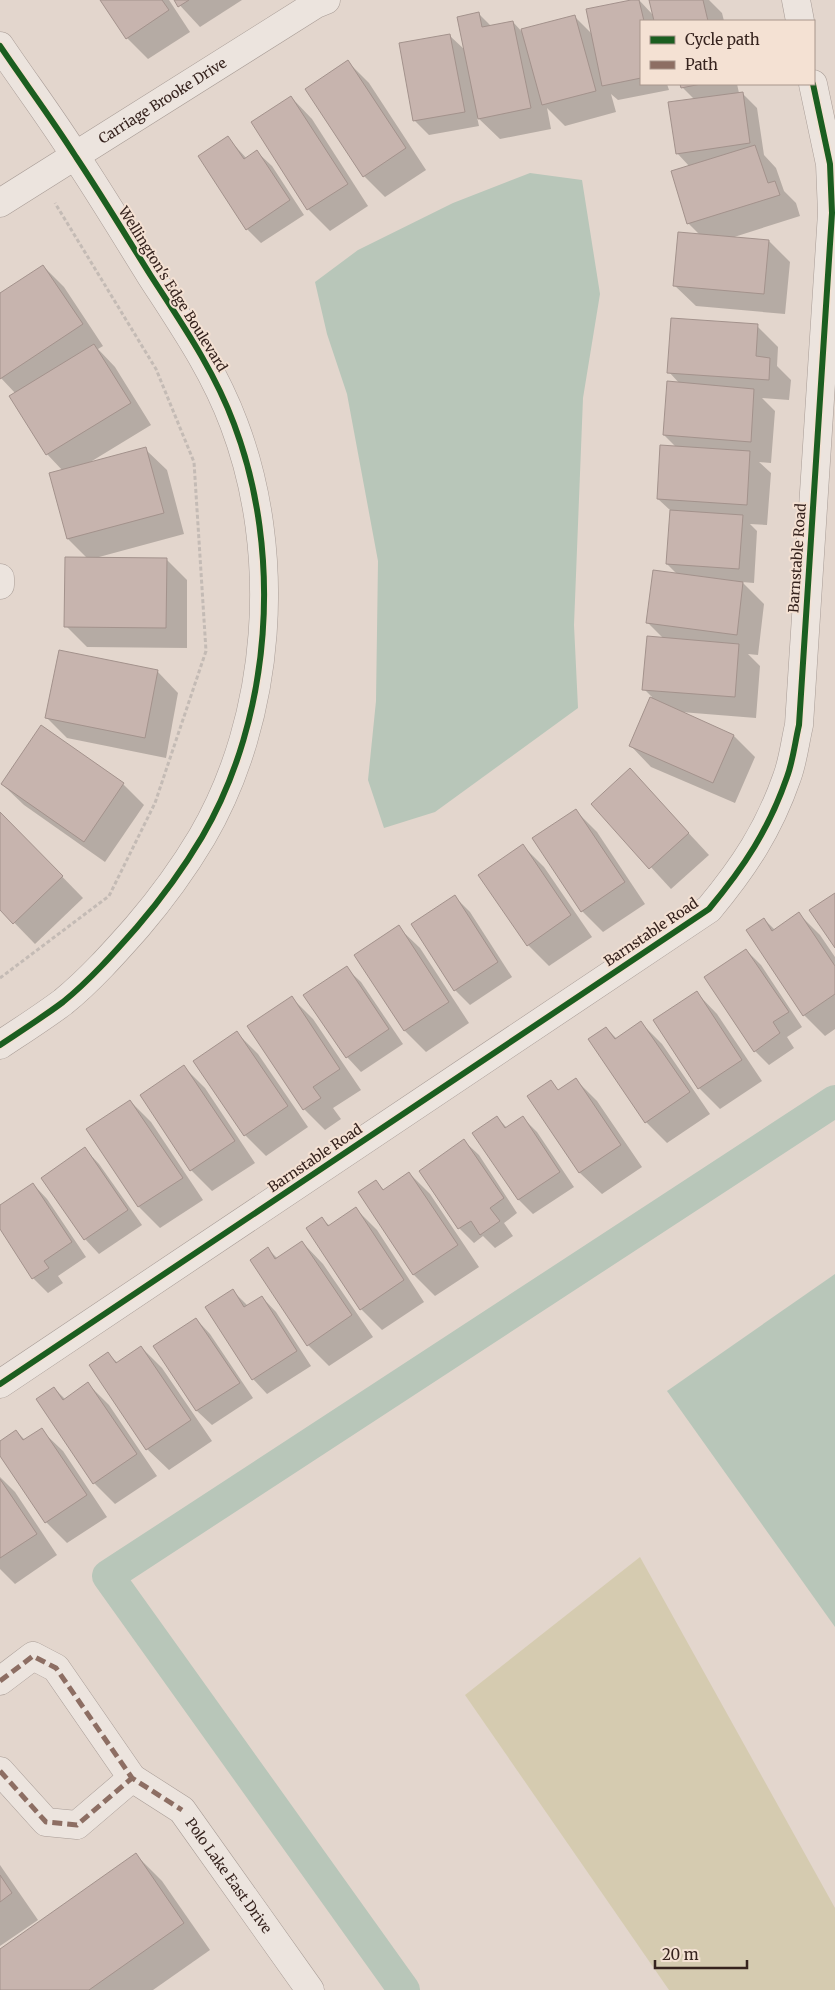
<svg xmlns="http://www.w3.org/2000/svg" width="835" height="1990" font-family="Merriweather,serif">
  <rect width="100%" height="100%" fill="#e3d6cd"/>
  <path fill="#d5cbb0" d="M640,1557L835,1908V1990H669L465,1695Z"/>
  <g fill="#b8c6b9">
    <path d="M530,173L582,180L600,294L583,398L574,625L578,708L435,812L384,828L368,780L376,701L378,561L347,394L327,334L315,282L358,250L453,203Z"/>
    <path d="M835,1274V1627L667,1391Z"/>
  </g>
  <g fill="#0003">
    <path d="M102,0H169L190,32L148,59L127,38Z"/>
    <path d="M175,0H242L200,27Z"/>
    <path d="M639,0L653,15L657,0H709L722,13L724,21H641V84H667L669,90L618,100L611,94L616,112L565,126L547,108L551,129L500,139L477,117L479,126L429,135L414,120L450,36L465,50L479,14L492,27L513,22L523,33L574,16L593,35Z"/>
    <path d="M348,62L369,83L426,170L385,197L364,176Z"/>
    <path d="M679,84H737L739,93H742L757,108L764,155L776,168L784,191L796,203L800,216L731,238L769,241L790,262L785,314L696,306L674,285L700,235L689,224L672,172L690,167L677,153L695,100Z"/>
    <path d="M291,97L312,119L368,206L330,231L308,209L252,122Z"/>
    <path d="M228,138L247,159L257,152L272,166L304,215L261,243L247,229Z"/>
    <path d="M43,266L64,287L103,346L98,349L115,367L151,425L87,464L145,449L167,470L184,534L99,557L166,559L187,580V648L87,647L66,626L87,558L68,539L63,471L47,454L16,394L0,377V295Z"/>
    <path d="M757,326L778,347L777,366L791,380L789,400L762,398L775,411L771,463L759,462L771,473L767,525L750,524L757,531L754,583L742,582L764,604L758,655L748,654L760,666L756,718L681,712L734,736L755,757L735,803L651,767L630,745L652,697L644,689L664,639L648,623L678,575L667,564L671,511L658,499L677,448L664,435L680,384L669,372Z"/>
    <path d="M157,671L178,693L166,758L67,738L46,717Z"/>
    <path d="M630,770L709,855L671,889L593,804Z"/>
    <path d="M2,784H123L144,805L105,862L24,805Z"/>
    <path d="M576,811L597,832L645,904L603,932L582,911Z"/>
    <path d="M0,813L83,898L35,944L0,908Z"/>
    <path d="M523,846L544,867L592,937L549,966L528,945Z"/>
    <path d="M455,897L470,912L512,977L470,1005L455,990Z"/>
    <path d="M799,914L820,935L835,957V1029L825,1036L804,1015L764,919L775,930Z"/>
    <path d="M398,927L420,948L469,1023L426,1052L405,1031L356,955Z"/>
    <path d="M746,950L761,965L802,1027L787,1037L794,1048L769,1065L755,1051Z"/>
    <path d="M346,968L361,982L403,1044L361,1072L347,1057Z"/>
    <path d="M696,992L717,1014L762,1081L720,1109L699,1088Z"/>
    <path d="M292,998L313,1019L361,1090L333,1108L341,1119L325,1130L304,1109Z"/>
    <path d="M641,1023L662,1044L710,1114L667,1143L646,1122L606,1028L617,1039Z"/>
    <path d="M237,1033L258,1054L308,1127L266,1156L245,1135Z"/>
    <path d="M184,1067L205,1088L255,1163L212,1191L191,1170L141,1095Z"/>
    <path d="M576,1080L597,1101L642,1167L602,1194L580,1173L529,1096L551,1082L559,1091Z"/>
    <path d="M130,1101L151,1122L203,1200L160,1228L139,1207L88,1130Z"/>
    <path d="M497,1117L507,1128L523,1118L537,1132L574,1187L533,1214L519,1200Z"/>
    <path d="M464,1141L479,1155L517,1213L504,1223L513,1236L495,1248L483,1236L474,1243L459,1228Z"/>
    <path d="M85,1149L99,1164L142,1225L99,1254L85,1239Z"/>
    <path d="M409,1173L430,1194L479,1267L435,1296L414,1275L359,1193L376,1182L384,1190Z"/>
    <path d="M33,1184L47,1199L86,1257L58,1276L63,1283L48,1293L33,1278L0,1227V1206Z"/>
    <path d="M356,1209L377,1230L424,1302L382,1330L361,1309L308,1228L322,1219L330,1226Z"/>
    <path d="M302,1242L323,1264L373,1337L329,1366L308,1345L268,1249L278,1259Z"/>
    <path d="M233,1291L248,1306L262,1297L276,1312L311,1366L267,1394L253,1379Z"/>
    <path d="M196,1319L210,1334L253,1398L212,1425L197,1411L155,1347Z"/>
    <path d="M141,1347L162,1368L212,1441L169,1470L147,1449L91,1365L108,1354L118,1363Z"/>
    <path d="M88,1384L109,1405L157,1476L115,1504L94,1483L54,1388L65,1399Z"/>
    <path d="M41,1430L63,1451L107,1517L67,1543L46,1522L0,1454V1442L16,1431L25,1440Z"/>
    <path d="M0,1477L15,1492L57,1555L15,1584L0,1569Z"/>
    <path d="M136,1855L162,1881L210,1950L153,1990H0V1950Z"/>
    <path d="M0,1865L38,1920L0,1946Z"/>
  </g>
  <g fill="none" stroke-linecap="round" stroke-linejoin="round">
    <path stroke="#b8c6b9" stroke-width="32" d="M404,1990L108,1576L835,1101"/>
  </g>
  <g fill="#c7b4ae" stroke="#a3928c">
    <path d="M100,0H162L169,10L126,39Z"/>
    <path d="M174,0H189L178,7Z"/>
    <path d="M631,0H639L644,21H641V78L602,86L586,9Z"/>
    <path d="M649,0H703L708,21H654Z"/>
    <path d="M479,12L482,27L513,21L531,108L478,119L457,17Z"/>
    <path d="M575,15L596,91L542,105L521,29Z"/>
    <path d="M450,34L465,112L413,121L399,43Z"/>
    <path d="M348,60L406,148L363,177L305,89Z"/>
    <path d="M680,84H701L681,88Z"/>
    <path d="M743,92L750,143L676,154L668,102Z"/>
    <path d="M291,96L348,184L307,210L251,122Z"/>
    <path d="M228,136L244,159L257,150L290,200L246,230L198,156Z"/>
    <path d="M755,145L768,183L775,181L780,195L687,224L671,171Z"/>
    <path d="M678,232L769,240L764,294L673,286Z"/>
    <path d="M43,265L83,324L0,379V293Z"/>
    <path d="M671,318L758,324L756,356L770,358L769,380L667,373Z"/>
    <path d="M94,344L131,403L46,455L9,396Z"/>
    <path d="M667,381L754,389L751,442L663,435Z"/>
    <path d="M660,445L750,451L747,505L657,499Z"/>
    <path d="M146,447L164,513L67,539L49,473Z"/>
    <path d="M670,510L743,515L739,569L666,564Z"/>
    <path d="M65,557L167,558L166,628L64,627Z"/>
    <path d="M653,570L743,582L737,635L646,623Z"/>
    <path d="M647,636L739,644L735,697L642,690Z"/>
    <path d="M59,650L158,670L145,738L45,718Z"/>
    <path d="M650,697L734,735L713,783L629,746Z"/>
    <path d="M41,725L124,783L84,842L1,784Z"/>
    <path d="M630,768L689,833L649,869L591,804Z"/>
    <path d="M576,809L625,882L581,912L532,838Z"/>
    <path d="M0,812L63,876L13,924L0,910Z"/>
    <path d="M523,844L571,915L527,946L478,875Z"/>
    <path d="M835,893V948L809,910Z"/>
    <path d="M455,895L498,962L454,991L411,924Z"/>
    <path d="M799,912L835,966V994L803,1016L746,930L764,918L772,931Z"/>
    <path d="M399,925L449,1002L404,1031L354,955Z"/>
    <path d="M746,949L789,1012L773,1022L780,1033L754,1052L704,977Z"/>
    <path d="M347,966L389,1029L346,1058L303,995Z"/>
    <path d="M697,991L742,1060L698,1089L653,1020Z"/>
    <path d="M292,996L340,1069L313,1087L321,1098L303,1110L247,1026Z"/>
    <path d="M641,1021L690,1092L645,1123L588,1039L606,1027L615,1039Z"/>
    <path d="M237,1031L288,1106L244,1136L193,1061Z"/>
    <path d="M184,1065L235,1141L190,1171L140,1095Z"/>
    <path d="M576,1078L621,1145L579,1173L527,1096L551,1080L558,1090Z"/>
    <path d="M130,1100L183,1178L138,1207L86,1129Z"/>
    <path d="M497,1116L505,1128L523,1116L560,1172L518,1200L472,1133Z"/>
    <path d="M464,1139L504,1198L490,1208L500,1221L480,1235L471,1221L458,1229L419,1171Z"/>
    <path d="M85,1147L128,1210L84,1240L41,1178Z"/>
    <path d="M409,1172L458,1245L413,1275L358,1192L376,1180L383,1190Z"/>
    <path d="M33,1183L72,1242L44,1261L49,1268L32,1279L0,1229V1205Z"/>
    <path d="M356,1207L404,1280L360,1310L306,1228L322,1217L328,1226Z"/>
    <path d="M302,1241L352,1315L307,1346L250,1260L268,1247L275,1259Z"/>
    <path d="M233,1289L244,1307L262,1296L297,1351L252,1380L205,1307Z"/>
    <path d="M196,1318L240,1383L196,1411L153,1346Z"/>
    <path d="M141,1346L191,1420L146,1450L89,1365L108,1352L116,1363Z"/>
    <path d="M88,1382L137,1454L93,1484L36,1399L54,1387L63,1400Z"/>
    <path d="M42,1428L87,1495L45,1523L0,1456V1441L16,1430L23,1440Z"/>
    <path d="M0,1479L37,1534L0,1558Z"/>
    <path d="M136,1853L184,1923L89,1990H0V1949Z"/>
    <path d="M0,1875L12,1893L0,1902Z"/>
  </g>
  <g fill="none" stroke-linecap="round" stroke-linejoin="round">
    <g stroke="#a89c96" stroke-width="29">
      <g id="minor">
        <path d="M796,0L800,21"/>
        <path d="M0,46C25,83 52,119 76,157C102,196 126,236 151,276C182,324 214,370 234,424C283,553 272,717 202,837C183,869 161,899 137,927C114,953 90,980 63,1002C43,1017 21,1031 0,1045"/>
        <path id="s1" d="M0,203L316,4L326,0"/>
        <path d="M0,578V585"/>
        <path d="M0,1384L709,909C744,867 769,829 787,777C793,761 795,742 799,725L832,213L830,164L813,84"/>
        <path id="s2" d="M0,1681L33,1656L56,1668L132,1778L182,1810L310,1990"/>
        <path d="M0,1771L46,1822L77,1825L132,1778"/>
      </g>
    </g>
    <path stroke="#c4bbb5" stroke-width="3" stroke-dasharray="4 2.5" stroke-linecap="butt" d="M0,978L109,896L155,803L206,651L194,462L156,369L55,203"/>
    <use href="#minor" stroke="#ece4de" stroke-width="28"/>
    <g stroke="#8d6e63" stroke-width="5" stroke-dasharray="10 5" stroke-linecap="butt">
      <path d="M0,1681L33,1656L56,1668L132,1778L182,1810"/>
      <path d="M0,1771L46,1822L77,1825L132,1778"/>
    </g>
    <g stroke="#f4e1d3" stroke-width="9">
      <g id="cycleway">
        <path d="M0,46C25,83 52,119 76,157C102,196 126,236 151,276C182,324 214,370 234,424C283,553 272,717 202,837C183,869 161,899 137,927C114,953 90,980 63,1002C43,1017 21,1031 0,1045"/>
        <path d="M0,1384L709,909C744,867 769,829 787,777C793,761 795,742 799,725L832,213L830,164L813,84"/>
      </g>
    </g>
    <use href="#cycleway" stroke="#1b5e20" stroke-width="6"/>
  </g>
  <g text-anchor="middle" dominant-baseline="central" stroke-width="4" stroke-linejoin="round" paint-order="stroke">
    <g font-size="14" fill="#36231e" stroke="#f4e1d3">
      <text stroke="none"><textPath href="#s1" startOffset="192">Carriage Brooke Drive</textPath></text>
      <text transform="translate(173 289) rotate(58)">Wellington's Edge Boulevard</text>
      <text transform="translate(797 558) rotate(-86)">Barnstable Road</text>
      <text transform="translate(651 932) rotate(-34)">Barnstable Road</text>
      <text transform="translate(315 1158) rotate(-34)">Barnstable Road</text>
      <text stroke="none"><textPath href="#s2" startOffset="341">Polo Lake East Drive</textPath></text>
    </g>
  </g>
  <rect x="640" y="20" width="175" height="65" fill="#f4e1d3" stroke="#a8958b"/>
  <rect x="650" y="36" width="25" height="8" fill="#1b5e20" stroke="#a8958b"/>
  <text x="685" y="45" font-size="15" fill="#36231e">Cycle path</text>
  <rect x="650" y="61" width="25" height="8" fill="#8d6e63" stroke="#a8958b"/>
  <text x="685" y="70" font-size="15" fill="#36231e">Path</text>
  <path d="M655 1960v8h92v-8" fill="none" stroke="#36231e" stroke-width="2.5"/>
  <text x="662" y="1960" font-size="15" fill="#36231e" stroke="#f4e1d3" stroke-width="4" paint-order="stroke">20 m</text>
</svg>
